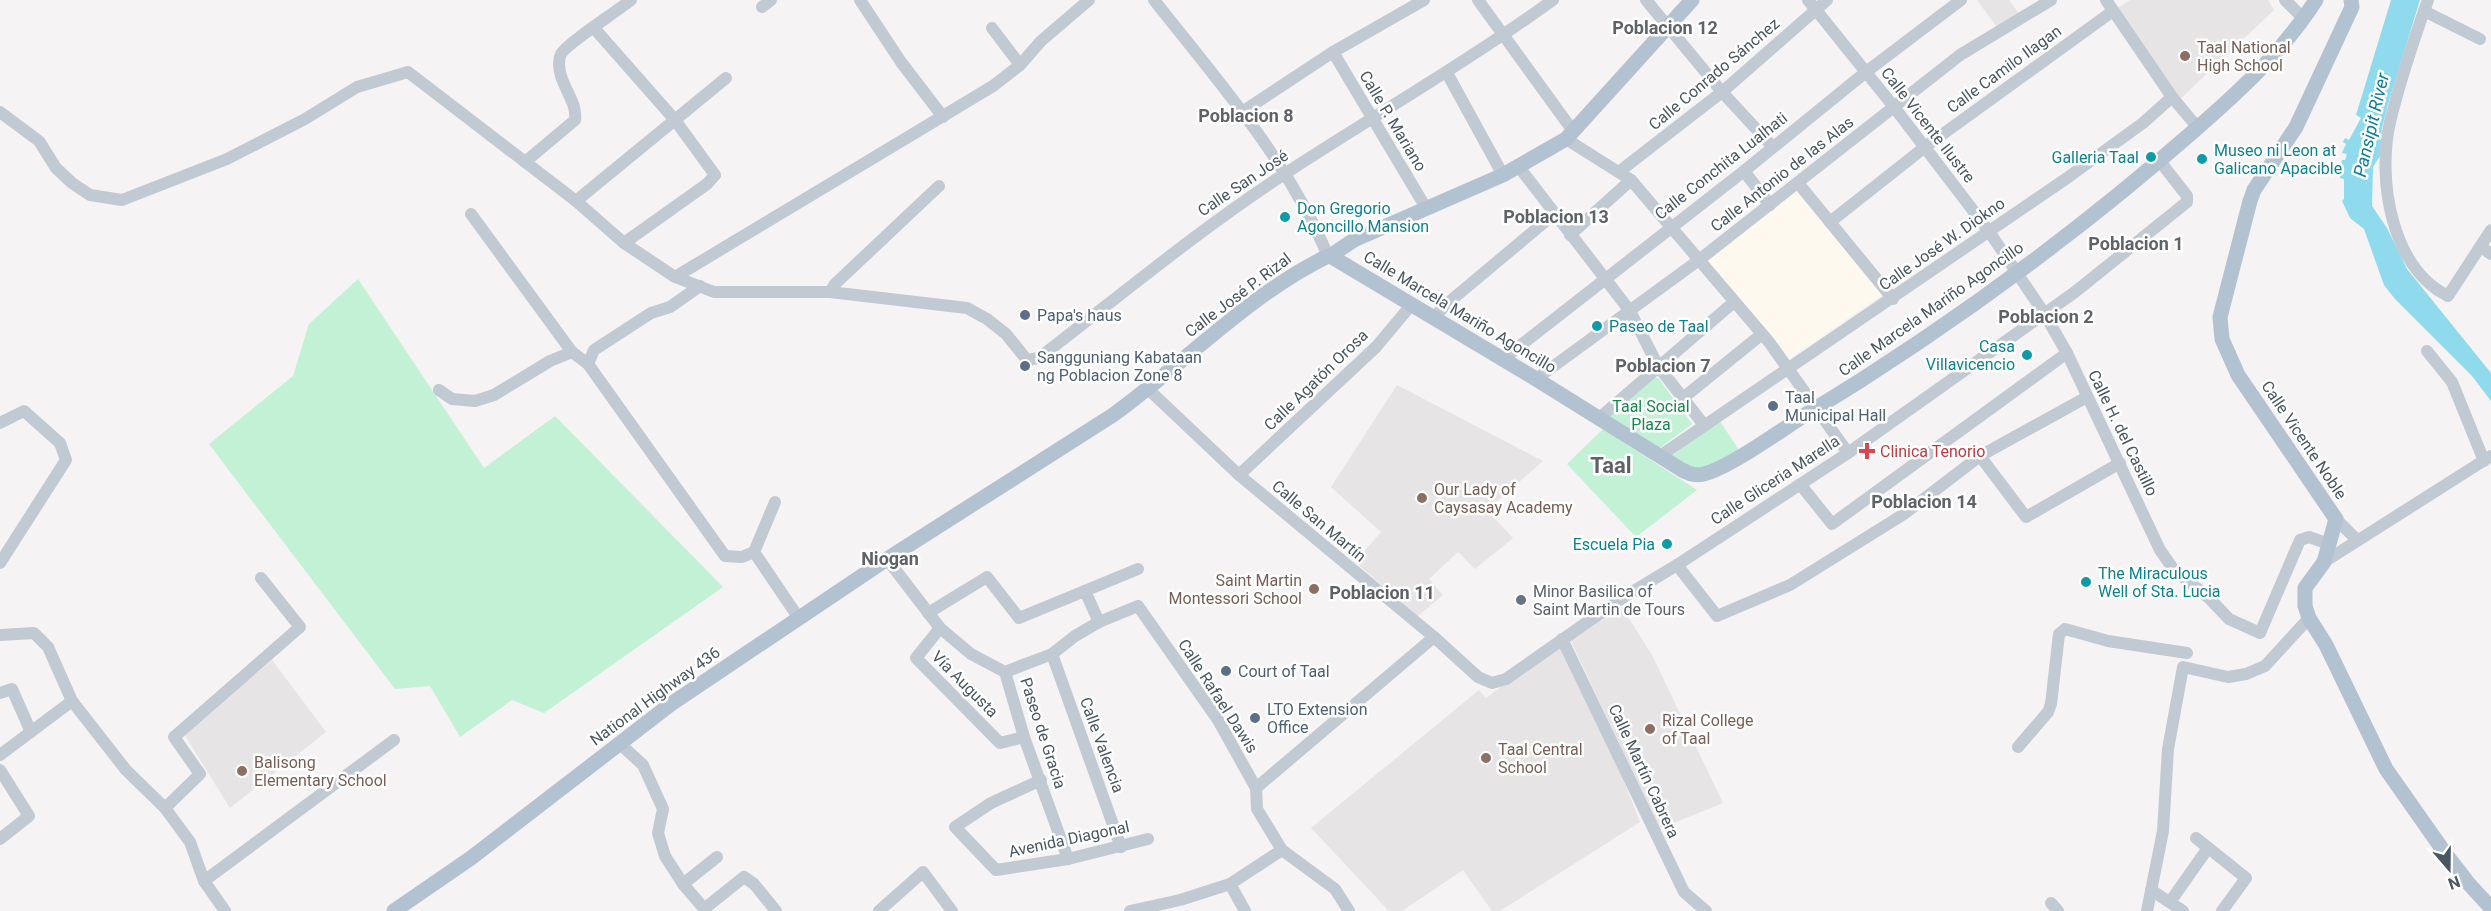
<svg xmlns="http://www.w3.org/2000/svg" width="2491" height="911" font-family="Roboto,sans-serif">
  <rect width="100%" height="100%" fill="#f5f3f3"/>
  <path fill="#fdf9ef" d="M1798,190L1883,294L1790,358L1708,261Z"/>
  <g fill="#e6e4e5">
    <path d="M1977,0H2009L2020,15L1999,30Z"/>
    <path d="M2130,0H2268L2274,10L2178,101L2113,11Z"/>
    <path d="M1397,385L1543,461L1487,510L1513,538L1475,569L1458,552L1429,579L1443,595L1418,616L1355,562L1381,532L1331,487Z"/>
    <path d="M1621,606L1652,655L1723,803L1659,829L1570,639Z"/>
    <path d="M1562,642L1594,706L1640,822L1500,911H1492L1463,870L1402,911H1389L1311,828L1479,690L1486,698Z"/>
    <path d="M272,660L326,732L230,808L184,734Z"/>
  </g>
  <g fill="#c3f1d5">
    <path d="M358,279L484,468L555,416L723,587L544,713L512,700L460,737L430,686L395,689L209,444L293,376L309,324Z"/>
    <path d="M1653,376L1659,379L1692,424L1657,450L1604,418Z"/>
    <path d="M1719,420L1739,450L1711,466L1693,469L1672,456Z"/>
    <path d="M1603,429L1697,490L1636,537L1567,464Z"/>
  </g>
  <path fill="#90daee" d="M2391,0H2420L2388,104L2382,128L2380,156L2373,167L2372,206L2387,228L2407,269L2491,373V401L2472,376L2395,299L2384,285L2364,229L2350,218L2342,201L2344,199V179L2340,178L2342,160H2345L2347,154L2342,153L2346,144L2343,142L2345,138L2349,140L2361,118L2356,115Z"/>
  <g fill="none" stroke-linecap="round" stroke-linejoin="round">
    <g stroke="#c1cad2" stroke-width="12">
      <path d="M860,0L901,62L943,117"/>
      <path d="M1154,0C1218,81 1288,160 1328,256"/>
      <path d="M1478,0L1573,131"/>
      <path d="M1646,0L1722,92L1772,146"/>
      <path d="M1808,0L1894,107L1988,230L2044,313L2067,353L2160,550L2174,570L2209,598L2229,619L2260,633L2300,540L2309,537L2329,544"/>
      <path d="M2106,0L2172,97L2198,128"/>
      <path d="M2285,0L2304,19"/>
      <path d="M2428,0C2414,39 2400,81 2390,122C2377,179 2391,268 2448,296L2491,230"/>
      <path d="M762,7L771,0"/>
      <path d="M2424,11L2480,39"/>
      <path d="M594,28L675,120L715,175L707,184L624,243"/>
      <path d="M992,28L1020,65"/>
      <path d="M1333,52L1426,208"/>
      <path d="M1447,73L1503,175"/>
      <path d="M0,112L39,141L56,168L72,183L90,195L122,200L227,159L305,119L357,87L408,72L576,201L624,243L675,277L714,292H830L967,308L987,319L1006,334L1027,360L1039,358C1121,295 1200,229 1286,173C1375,115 1467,62 1553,0"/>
      <path d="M1242,112L1333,52L1424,0"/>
      <path d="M1566,139L1631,180L1769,342L1848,453"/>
      <path d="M525,162L575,120C577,104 566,92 561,76C559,70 558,60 561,54C566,44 619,10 631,0"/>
      <path d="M1519,167L1630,311L1658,366L1704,425"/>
      <path d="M1620,171L1722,92L1827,0"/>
      <path d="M1744,171L1770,205"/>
      <path d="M1798,183L1893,299"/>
      <path d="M576,201L726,78"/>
      <path d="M471,214L572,352L588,364L725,556L742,557L754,552"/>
      <path d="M1830,222L1925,147L2113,11"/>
      <path d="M1570,235L1631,180"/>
      <path d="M2481,247L2491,254"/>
      <path d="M675,277L993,86L1020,65L1041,41L1089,0"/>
      <path d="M830,292L835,284L939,186"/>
      <path d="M1434,317L1449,302L1553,215"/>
      <path d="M2427,351L2452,382L2484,461"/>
      <path d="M1503,359L1744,171L1866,72L1961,0"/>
      <path d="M588,364L594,350L651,313L670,307L700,286"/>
      <path d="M1536,379L1699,260L1960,55L2051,0"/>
      <path d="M1148,389L1239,475L1434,637L1478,677L1492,683L1506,679L1619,600L1677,565L1848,453L2075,292L2187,202V196L2159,160"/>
      <path d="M439,390L452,399L475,401L494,395L550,361L572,352"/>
      <path d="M1683,398L1762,334"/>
      <path d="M1598,419L1734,302"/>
      <path d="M0,423L24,411L60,443L66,460L0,563"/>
      <path d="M1660,456L2067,178L2143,123L2172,97"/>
      <path d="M1980,456L2026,517L2120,463"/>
      <path d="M1239,475L1376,347L1412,304"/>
      <path d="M1800,484L1832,524L2067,353"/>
      <path d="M775,502L754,552L798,617"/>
      <path d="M2336,519L2357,540"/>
      <path d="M887,559L940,628L971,654L1005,672L1024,737L1068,859"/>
      <path d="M2324,562L2491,456"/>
      <path d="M1677,565L1717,616L1790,585L1904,514L1980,456L2087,397"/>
      <path d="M1085,591L1099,622"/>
      <path d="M928,613L987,577L1019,618L1138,569"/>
      <path d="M940,628L916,658L1000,743L1024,737"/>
      <path d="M0,635L34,633L48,647L72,701L126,770L165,808L190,842L204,881L225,911"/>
      <path d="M1562,639L1684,892L1706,911"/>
      <path d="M1052,654L1121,847"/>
      <path d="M1005,672L1052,654L1075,636L1099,622L1138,606L1218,720L1256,788L1257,809L1282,850L1335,889L1349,911"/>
      <path d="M0,693L12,689L31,732"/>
      <path d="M620,744L643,765L663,809L658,833L665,856L683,884L706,911"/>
      <path d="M2018,747L2048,712L2051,704L2059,634L2065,629L2108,641L2187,653"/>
      <path d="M0,755L72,701"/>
      <path d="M0,770L29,816L0,839"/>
      <path d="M1041,780L991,803L955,827L996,870L1068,859L1148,839"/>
      <path d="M1256,788L1434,637"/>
      <path d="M165,808L200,774L174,737L300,627L261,578"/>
      <path d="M2196,838L2246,878L2222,911"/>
      <path d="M204,881L394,740"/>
      <path d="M683,884L717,857"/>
      <path d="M1230,884L1245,911"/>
      <path d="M2151,890L2183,911"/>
      <path d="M2170,902L2208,848"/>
      <path d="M2051,903L2058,911"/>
      <path d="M704,909L744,877L754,884L776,911"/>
      <path d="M879,911L923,872L952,911"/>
      <path d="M1130,911L1180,900L1230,884L1282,850"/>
      <path d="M2147,911L2163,831L2168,749L2183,667L2228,677L2246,674L2265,666L2309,618"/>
    </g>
    <g stroke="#b3c2d1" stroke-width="15">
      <path d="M2351,0L2352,7L2296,127L2254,190L2250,201L2220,317L2222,339L2238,375L2336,519L2324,562L2305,588V606L2309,618L2326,645L2386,769L2445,853L2469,884L2491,908"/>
      <path d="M1332,257L1536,379L1682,470C1690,474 1695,476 1704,474C1730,467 1777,433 1802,417C1940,333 2074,236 2196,129C2241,90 2284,50 2316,0"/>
      <path d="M394,911L471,858L671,704L887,559L1113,415C1185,363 1248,295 1328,256L1332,257L1336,252L1354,240L1503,175L1566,139L1692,0"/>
    </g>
  </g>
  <g fill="#8d6e63" stroke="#fff" stroke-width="2">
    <circle cx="2185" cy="56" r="6"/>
    <circle cx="1422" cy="498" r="6"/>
    <circle cx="1314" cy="589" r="6"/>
    <circle cx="1650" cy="729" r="6"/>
    <circle cx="1486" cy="758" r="6"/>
    <circle cx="242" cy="771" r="6"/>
  </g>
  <g fill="#0f9aa8" stroke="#fff" stroke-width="2">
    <circle cx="2151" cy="157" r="6"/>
    <circle cx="2202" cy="159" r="6"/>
    <circle cx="1285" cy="217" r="6"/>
    <circle cx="1597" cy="326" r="6"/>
    <circle cx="2027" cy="355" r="6"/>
    <circle cx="1667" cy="544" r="6"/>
    <circle cx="2086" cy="582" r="6"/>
  </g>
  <g fill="#5c6f8a" stroke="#fff" stroke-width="2">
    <circle cx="1025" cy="315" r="6"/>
    <circle cx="1025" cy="366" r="6"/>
    <circle cx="1773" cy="406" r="6"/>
    <circle cx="1226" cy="671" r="6"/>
    <circle cx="1255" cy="718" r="6"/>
  </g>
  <path fill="#e0444e" stroke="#fff" stroke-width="2" d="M1864 442h6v6h6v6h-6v6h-6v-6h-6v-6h6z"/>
  <circle fill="#6b7280" stroke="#fff" stroke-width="2" cx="1521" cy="600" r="6"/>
  <g text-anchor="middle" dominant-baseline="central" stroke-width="5" stroke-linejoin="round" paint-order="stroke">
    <g font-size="16" fill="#785e54" stroke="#fff" text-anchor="start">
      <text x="2197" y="47">Taal National<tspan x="2197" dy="18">High School</tspan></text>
      <text x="1434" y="489">Our Lady of<tspan x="1434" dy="18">Caysasay Academy</tspan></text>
      <text x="1302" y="580" text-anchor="end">Saint Martin<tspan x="1302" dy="18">Montessori School</tspan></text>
      <text x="1662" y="720">Rizal College<tspan x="1662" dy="18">of Taal</tspan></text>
      <text x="1498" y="749">Taal Central<tspan x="1498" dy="18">School</tspan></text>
      <text x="254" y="762">Balisong<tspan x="254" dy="18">Elementary School</tspan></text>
    </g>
    <g font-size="16" fill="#4a5661" stroke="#fff">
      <text transform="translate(2004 69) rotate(-36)">Calle Camilo Ilagan</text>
      <text transform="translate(1714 74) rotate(-40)">Calle Conrado Sánchez</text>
      <text transform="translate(1393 121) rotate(59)">Calle P. Mariano</text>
      <text transform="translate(1928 125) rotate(52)">Calle Vicente Ilustre</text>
      <text transform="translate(1721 166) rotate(-38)">Calle Conchita Lualhati</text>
      <text transform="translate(1782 174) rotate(-38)">Calle Antonio de las Alas</text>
      <text transform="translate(1243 183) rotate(-34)">Calle San José</text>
      <text transform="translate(1942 244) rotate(-35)">Calle José W. Diokno</text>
      <text transform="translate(1238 295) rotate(-37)">Calle José P. Rizal</text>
      <text transform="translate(1931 309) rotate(-35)">Calle Marcela Mariño Agoncillo</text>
      <text transform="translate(1460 312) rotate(31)">Calle Marcela Mariño Agoncillo</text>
      <text transform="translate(1316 380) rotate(-44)">Calle Agatón Orosa</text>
      <text transform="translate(2123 433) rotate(64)">Calle H. del Castillo</text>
      <text transform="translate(2304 440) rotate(56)">Calle Vicente Noble</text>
      <text transform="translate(1775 480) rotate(-33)">Calle Gliceria Marella</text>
      <text transform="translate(1319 521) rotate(40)">Calle San Martín</text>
      <text transform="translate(965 684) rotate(45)">Vía Augusta</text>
      <text transform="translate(655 696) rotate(-36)">National Highway 436</text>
      <text transform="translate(1218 696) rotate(57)">Calle Rafael Dawis</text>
      <text transform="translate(1043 733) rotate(72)">Paseo de Gracia</text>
      <text transform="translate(1102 745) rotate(70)">Calle Valencia</text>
      <text transform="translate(1644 771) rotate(65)">Calle Martín Cabrera</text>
      <text transform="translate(1069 839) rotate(-12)">Avenida Diagonal</text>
    </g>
    <g font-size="16" fill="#0d838f" stroke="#fff" text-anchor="start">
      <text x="2214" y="150">Museo ni Leon at<tspan x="2214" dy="18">Galicano Apacible</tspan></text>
      <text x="2139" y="157" text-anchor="end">Galleria Taal</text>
      <text x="1297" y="208">Don Gregorio<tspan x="1297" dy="18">Agoncillo Mansion</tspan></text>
      <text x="1609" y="326">Paseo de Taal</text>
      <text x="2015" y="346" text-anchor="end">Casa<tspan x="2015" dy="18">Villavicencio</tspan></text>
      <text x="1655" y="544" text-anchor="end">Escuela Pia</text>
      <text x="2098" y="573">The Miraculous<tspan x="2098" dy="18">Well of Sta. Lucia</tspan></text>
    </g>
    <g font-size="16" fill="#4e5e75" stroke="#fff" text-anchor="start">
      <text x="1037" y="315">Papa's haus</text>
      <text x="1037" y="357">Sangguniang Kabataan<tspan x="1037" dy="18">ng Poblacion Zone 8</tspan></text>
      <text x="1785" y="397">Taal<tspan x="1785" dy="18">Municipal Hall</tspan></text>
      <text x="1238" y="671">Court of Taal</text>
      <text x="1267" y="709">LTO Extension<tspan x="1267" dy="18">Office</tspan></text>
    </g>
    <g font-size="16" fill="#17864f" stroke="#fff">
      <text x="1651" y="406">Taal Social<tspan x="1651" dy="18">Plaza</tspan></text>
    </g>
    <g font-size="16" fill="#be3a42" stroke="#fff" text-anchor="start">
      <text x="1880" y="451">Clinica Tenorio</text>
    </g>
    <g font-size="16" fill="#5b616d" stroke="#fff" text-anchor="start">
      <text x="1533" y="591">Minor Basilica of<tspan x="1533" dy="18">Saint Martin de Tours</tspan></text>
    </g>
    <g font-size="18" font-weight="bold" fill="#5f6368" stroke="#fff">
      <text x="1665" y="27">Poblacion 12</text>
      <text x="1246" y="115">Poblacion 8</text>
      <text x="1556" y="216">Poblacion 13</text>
      <text x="2136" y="243">Poblacion 1</text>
      <text x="2046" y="316">Poblacion 2</text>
      <text x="1663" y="365">Poblacion 7</text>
      <text x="1924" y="501">Poblacion 14</text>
      <text x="890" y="558">Niogan</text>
      <text x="1382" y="592">Poblacion 11</text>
    </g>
    <g font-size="18" font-style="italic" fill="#0c7c9b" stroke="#fff">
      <text transform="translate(2371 125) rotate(-77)">Pansipit River</text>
    </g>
    <g font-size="22" font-weight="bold" fill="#5f6368" stroke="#fff">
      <text x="1611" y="465">Taal</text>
    </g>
  </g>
  <g transform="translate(2449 869) rotate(160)" stroke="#ffffff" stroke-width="4.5" paint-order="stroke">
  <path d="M0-4.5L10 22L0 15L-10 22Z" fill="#4a5661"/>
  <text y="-9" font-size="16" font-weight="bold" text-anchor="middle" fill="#4a5661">N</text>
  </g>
</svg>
